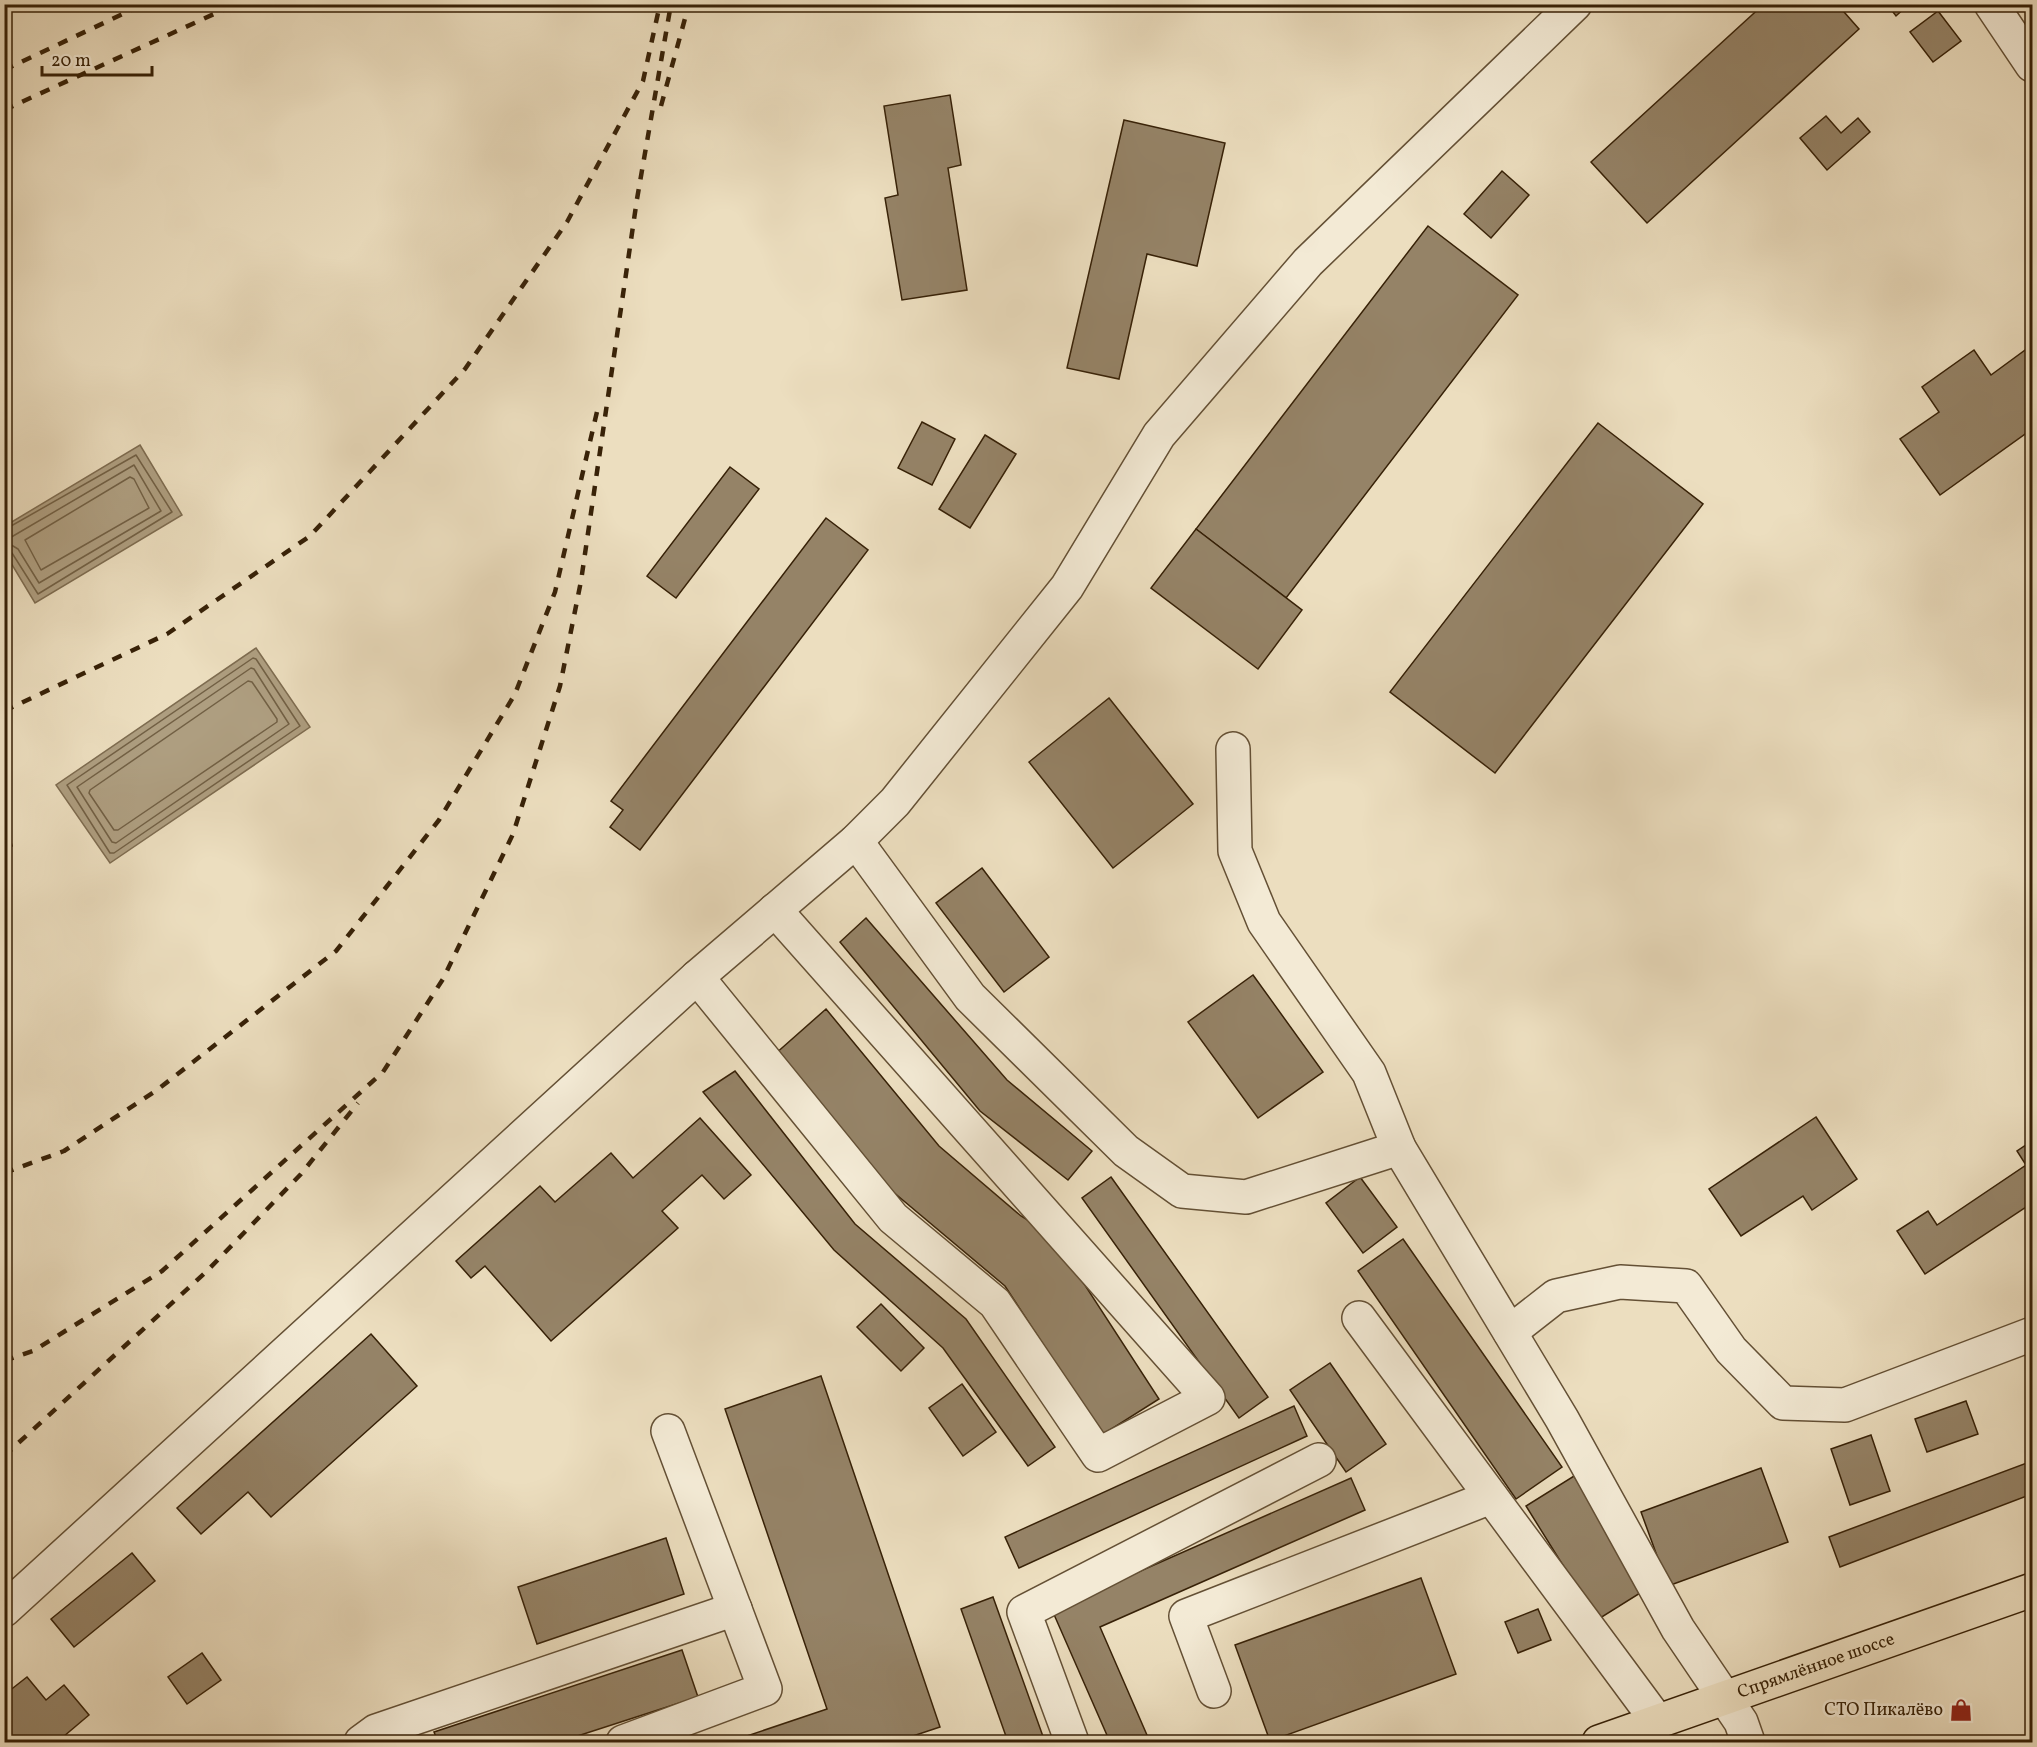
<svg xmlns="http://www.w3.org/2000/svg" width="2037" height="1747" font-family="Vollkorn,serif">
  <rect width="100%" height="100%" fill="#ecdebf"/>
  <filter id="stains"><feTurbulence type="fractalNoise" baseFrequency=".00333" numOctaves="4"/><feColorMatrix values="0 0 0 0 .2 0 0 0 0 .09 0 0 0 0 .02 0 0 0 .5 -.17"/></filter>
  <radialGradient id="worn" r=".72"><stop offset=".6" stop-color="#630" stop-opacity="0"/><stop offset="1" stop-color="#630" stop-opacity=".3"/></radialGradient>
  <g fill="#ae9e80" stroke="#7e6c50" stroke-width="1.5">
    <path d="M140,445L182,515L35,603L5,553V526Z"/>
    <path d="M256,648L310,727L110,863L56,785Z"/>
  </g>
  <g fill="none" stroke-linecap="round" stroke-linejoin="round">
    <g stroke="#726044" stroke-width="1.5">
      <path d="M134,465L161,511L39,583L18,549L8,543V539Z"/>
      <path d="M130,477L134,479L149,508L41,570L25,540Z"/>
      <path d="M4,530L136,455L172,512L38,594L12,553L4,551"/>
      <path d="M253,658L256,659L300,726L114,853H110L67,785Z"/>
      <path d="M251,668L254,669L289,724L116,843L112,842L77,787Z"/>
      <path d="M248,681L252,682L277,719V722L118,830H114L89,793L90,790Z"/>
    </g>
  </g>
  <g fill="#958367" stroke="#372107" stroke-width="1.5">
    <path d="M1764,4H1837L1859,29L1647,223L1591,162Z"/>
    <path d="M1887,4H1909L1896,16Z"/>
    <path d="M1938,11L1961,41L1933,62L1910,32Z"/>
    <path d="M950,95L961,165L948,168L967,290L902,300L885,198L898,195L884,106Z"/>
    <path d="M1826,116L1841,133L1858,118L1870,132L1827,170L1800,138Z"/>
    <path d="M1124,120L1225,143L1197,266L1147,254L1119,379L1067,368Z"/>
    <path d="M1502,171L1529,195L1491,238L1464,214Z"/>
    <path d="M1428,226L1518,295L1286,598L1196,529Z"/>
    <path d="M2032,345V429L1940,495L1900,439L1939,412L1922,387L1974,350L1991,375Z"/>
    <path d="M922,422L955,439L932,485L898,468Z"/>
    <path d="M1598,423L1703,504L1495,773L1390,692Z"/>
    <path d="M985,435L1016,454L970,528L939,509Z"/>
    <path d="M730,467L759,489L676,598L647,576Z"/>
    <path d="M826,518L868,550L640,850L610,827L623,810L611,801Z"/>
    <path d="M1196,529L1302,610L1258,669L1151,588Z"/>
    <path d="M1109,698L1193,804L1113,868L1029,762Z"/>
    <path d="M4,813L12,846L4,848Z"/>
    <path d="M982,868L1049,957L1004,992L936,903Z"/>
    <path d="M866,918L1007,1080L1092,1151L1068,1180L980,1111L840,942Z"/>
    <path d="M1253,975L1323,1072L1258,1118L1188,1022Z"/>
    <path d="M826,1009L939,1146L1021,1216L1053,1236L1159,1399L1102,1435L1005,1286L892,1191L774,1055Z"/>
    <path d="M735,1071L855,1224L966,1319L1055,1447L1028,1466L943,1348L834,1250L703,1092Z"/>
    <path d="M1816,1117L1857,1179L1812,1210L1803,1196L1741,1236L1709,1189Z"/>
    <path d="M700,1118L751,1175L724,1199L702,1175L662,1211L678,1228L551,1341L485,1266L471,1278L456,1261L540,1186L555,1202L611,1153L633,1178Z"/>
    <path d="M2032,1141V1203L1925,1274L1897,1231L1928,1211L1937,1225L2026,1165L2017,1151Z"/>
    <path d="M1111,1177L1268,1397L1239,1418L1082,1198Z"/>
    <path d="M1360,1177L1397,1227L1363,1253L1326,1203Z"/>
    <path d="M1403,1239L1562,1467L1516,1499L1358,1271Z"/>
    <path d="M881,1304L924,1348L901,1371L857,1327Z"/>
    <path d="M371,1334L417,1386L271,1517L248,1492L201,1534L177,1508Z"/>
    <path d="M1330,1363L1386,1444L1346,1472L1290,1390Z"/>
    <path d="M821,1376L940,1727L895,1742H729L827,1709L725,1409Z"/>
    <path d="M962,1384L996,1432L963,1456L929,1408Z"/>
    <path d="M1966,1401L1978,1434L1927,1452L1915,1419Z"/>
    <path d="M1294,1406L1307,1436L1019,1568L1005,1537Z"/>
    <path d="M1871,1435L1890,1491L1850,1505L1831,1449Z"/>
    <path d="M2032,1461V1494L1840,1567L1829,1537Z"/>
    <path d="M1761,1468L1788,1542L1668,1586L1641,1512Z"/>
    <path d="M1574,1476L1645,1590L1597,1620L1526,1506Z"/>
    <path d="M1351,1478L1365,1510L1100,1627L1150,1742H1110L1052,1610Z"/>
    <path d="M666,1538L684,1594L537,1644L518,1587Z"/>
    <path d="M132,1553L155,1581L74,1647L51,1619Z"/>
    <path d="M1421,1578L1456,1674L1270,1741L1235,1645Z"/>
    <path d="M993,1597L1045,1742H1008L961,1609Z"/>
    <path d="M1538,1609L1551,1640L1518,1653L1505,1622Z"/>
    <path d="M682,1650L698,1697L559,1742H438L434,1732Z"/>
    <path d="M202,1653L221,1680L187,1704L168,1677Z"/>
    <path d="M27,1677L46,1700L64,1685L89,1715L57,1742H4V1695Z"/>
  </g>
  <g fill="none" stroke-linecap="round" stroke-linejoin="round">
    <g stroke="#645035" stroke-width="36">
      <g id="minor">
        <path d="M1991,4L2032,65"/>
        <path d="M1233,749L1235,851L1264,922L1369,1073L1399,1148L1562,1419L1678,1629L1741,1722L1748,1742"/>
        <path d="M856,841L970,997L1126,1151L1182,1191L1246,1197L1399,1148"/>
        <path d="M697,977L893,1218L995,1303L1098,1455L1208,1398L775,910"/>
        <path d="M1359,1318L1658,1722"/>
        <path d="M1510,1332L1556,1296L1620,1282L1686,1286L1731,1350L1783,1403L1845,1405L2032,1334"/>
        <path d="M4,1610L697,977L856,841L895,802L1067,587L1159,435L1308,262L1575,4"/>
        <path d="M1214,1691L1186,1616L1491,1497"/>
        <path d="M361,1742L376,1731L735,1609"/>
        <path d="M623,1742L765,1689L668,1431"/>
        <path d="M1072,1742L1024,1612L1319,1460"/>
      </g>
    </g>
    <g stroke="#372107" stroke-width="36">
      <g id="major">
        <path id="s1" d="M1599,1742L2032,1590"/>
      </g>
    </g>
    <use href="#minor" stroke="#f3ead5" stroke-width="33"/>
    <use href="#major" stroke="#ecdebf" stroke-width="33"/>
    <g stroke="#372107" stroke-width="4.5" stroke-dasharray="10 10" stroke-linecap="butt">
      <path d="M4,70L144,4"/>
      <path d="M661,106L689,4"/>
      <path d="M4,110L236,4"/>
      <path d="M4,711L167,634L310,536L465,369L567,222L643,81L660,4"/>
      <path d="M4,1173L64,1151L157,1090L336,951L439,820L515,694L555,592L599,403"/>
      <path d="M4,1361L33,1351L162,1271L383,1072L443,979L513,834L560,686L581,581L637,199L671,4"/>
      <path d="M4,1456L206,1272L301,1174L358,1103"/>
    </g>
  </g>
  <defs>
    <g id="shop-bare" transform="scale(1.8)"><path d="M-5-2.5h2.3a2.7 3.5 0 0 1 5.4 0H5L5.5 6h-11ZM-1.5-2.5h3a1.5 2.3 0 0 0-3 0Z" fill="#8f2418" stroke="#f3ead5" stroke-width="2.5" paint-order="stroke"/></g>
  </defs>
  <g fill-rule="evenodd">
    <use href="#shop-bare" x="1961" y="1710"/>
  </g>
  <g text-anchor="middle" dominant-baseline="central" stroke-width="5" stroke-linejoin="round" paint-order="stroke">
    <g font-size="18" fill="#372107" stroke="#f3ead5">
      <text stroke="none"><textPath href="#s1" startOffset="230">Спрямлённое шоссе</textPath></text>
    </g>
    <g font-size="18" fill="#372107" stroke="#f3ead5" text-anchor="end">
      <text x="1943" y="1710">СТО Пикалёво</text>
    </g>
  </g>
  <rect width="2037" height="1747" fill="none" stroke="#ecdebf" stroke-width="24"/>
  <rect x="6" y="6" width="2025" height="1735" fill="none" stroke="#372107" stroke-width="3"/>
  <rect x="12" y="12" width="2013" height="1723" fill="none" stroke="#372107" stroke-width="1.5"/>
  <path d="M42 66v9h110v-9" fill="none" stroke="#372107" stroke-width="3"/>
  <text x="51" y="66" font-size="18" fill="#372107" stroke="#f3ead5" stroke-width="4.5" paint-order="stroke">20 m</text>
  <rect width="100%" height="100%" filter="url(#stains)"/>
  <rect width="100%" height="100%" fill="url(#worn)"/>
</svg>
